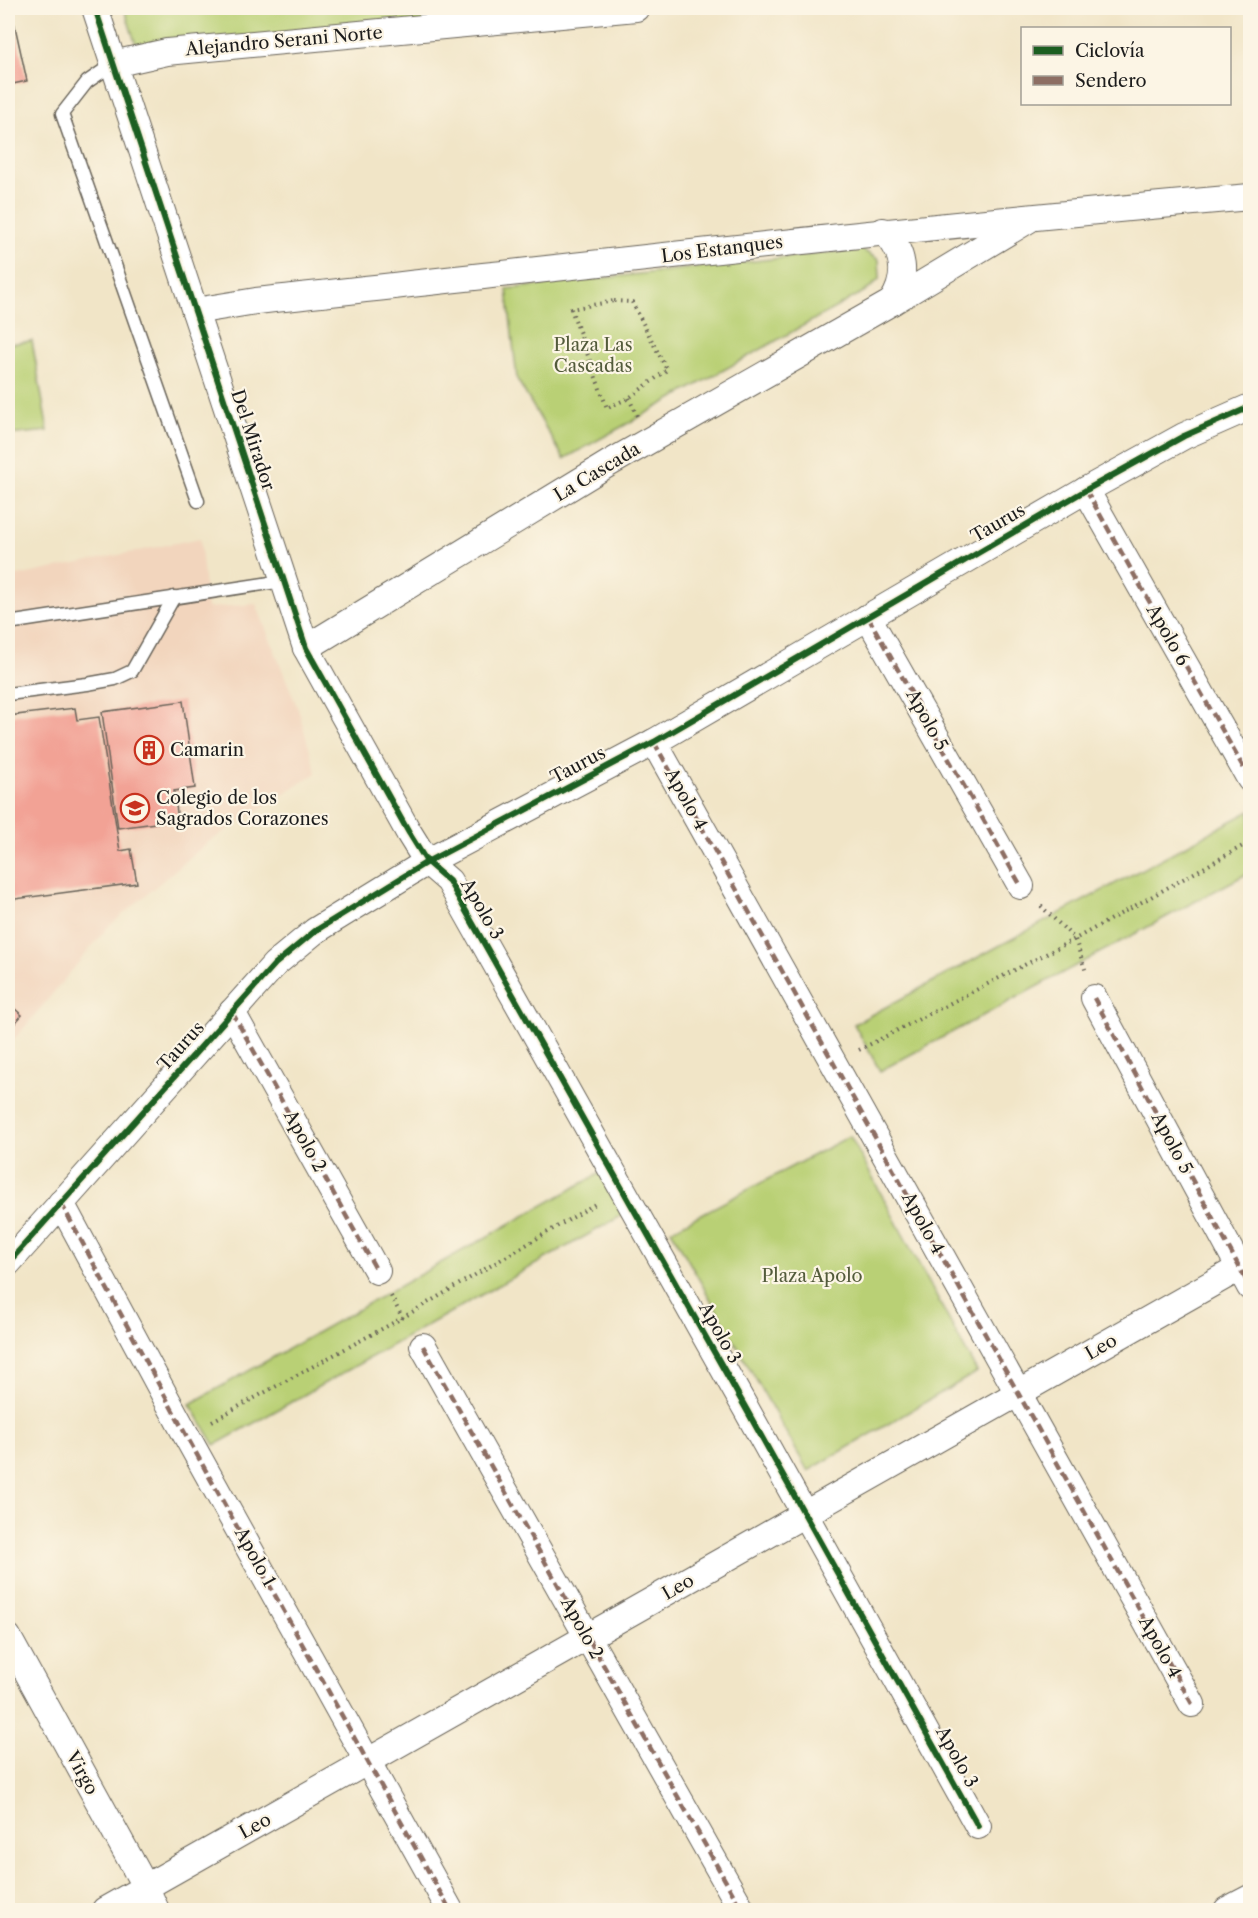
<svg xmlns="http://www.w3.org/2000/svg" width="1258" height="1918" font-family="'Libre Caslon Text',serif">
  <rect width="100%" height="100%" fill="#fcf5e5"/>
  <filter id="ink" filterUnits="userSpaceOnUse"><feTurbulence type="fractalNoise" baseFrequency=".0167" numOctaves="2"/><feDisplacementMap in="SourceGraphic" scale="12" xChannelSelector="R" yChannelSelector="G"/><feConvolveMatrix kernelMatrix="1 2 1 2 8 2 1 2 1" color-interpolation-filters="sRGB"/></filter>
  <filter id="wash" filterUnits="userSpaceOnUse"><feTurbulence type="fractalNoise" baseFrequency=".008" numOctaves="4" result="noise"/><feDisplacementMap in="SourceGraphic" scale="24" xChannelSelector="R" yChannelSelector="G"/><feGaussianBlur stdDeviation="1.35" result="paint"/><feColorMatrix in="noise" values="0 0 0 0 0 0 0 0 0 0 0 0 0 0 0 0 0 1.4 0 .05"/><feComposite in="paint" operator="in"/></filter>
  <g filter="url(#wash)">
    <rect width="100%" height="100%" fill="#f1e5c7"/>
    <path fill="#f2d5bd" d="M200,538L207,608L256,604L299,712L316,773L207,843L108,927L8,1047V578Z"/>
    <g fill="#b9d075" stroke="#6a7648" stroke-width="1.5">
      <path d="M124,8H573L138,51Z"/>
      <path d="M861,249L879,260L880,278L869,289L564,459L517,379L507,289Z"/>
      <path d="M32,341L48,431L8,435V344Z"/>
      <path d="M1250,811V872L880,1071L854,1024Z"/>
      <path d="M850,1136L977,1372L808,1471L671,1230Z"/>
      <path d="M602,1172L623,1215L215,1445L190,1404Z"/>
    </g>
    <g id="blocks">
      <g fill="#f2a295">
        <path d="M8,8H11L27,81L8,85Z"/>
        <path d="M183,701L195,788L174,791L178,820L118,828L102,712Z"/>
        <path d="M75,708L77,720L99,717L120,851L131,849L137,883L8,900V716Z"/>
        <path d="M8,1003L22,1015L8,1031Z"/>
      </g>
    </g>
  </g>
  <g filter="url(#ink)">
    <use href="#blocks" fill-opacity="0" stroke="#676258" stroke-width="1.5"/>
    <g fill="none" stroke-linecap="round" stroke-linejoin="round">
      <g stroke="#676258" stroke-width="15">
        <g id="lane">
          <path d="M113,64L87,82L62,114L198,501"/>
          <path d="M8,623L283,581"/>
          <path d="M8,694L87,684L115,679L132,671L174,597"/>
        </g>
      </g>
      <g stroke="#676258" stroke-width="28">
        <g id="street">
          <path d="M95,8L306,648L409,833L427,862L449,881C626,1195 804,1510 978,1826"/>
          <path d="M113,64L167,52L636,8"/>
          <path d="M883,231C905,251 908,277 892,302"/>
          <path d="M195,311L256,301C587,265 918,226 1250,197"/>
          <path d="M1086,490L1250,779"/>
          <path d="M868,617L1021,886"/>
          <path d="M306,648L608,464L892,302L1028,220"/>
          <path d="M654,742L1192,1704"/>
          <path d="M1094,998L1250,1287"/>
          <path d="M232,1012L377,1271"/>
          <path d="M61,1203L186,1435L450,1910"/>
          <path d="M8,1263L275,964L315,931L427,862L654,742L1086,490L1184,436L1250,407"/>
          <path d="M423,1346L742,1910"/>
          <path d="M8,1637L146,1888L156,1910"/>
          <path d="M105,1910L1250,1262"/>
          <path d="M1227,1910L1250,1898"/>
        </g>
      </g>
      <g stroke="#676258" stroke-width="4" stroke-dasharray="1.5 4.5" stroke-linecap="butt">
        <path d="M614,301L632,302L667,370L629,398L607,408L571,309Z"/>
        <path d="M629,398L637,416"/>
        <path d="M1041,906L1075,939L1086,972"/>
        <path d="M859,1050L1075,939L1250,842"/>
        <path d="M391,1296L403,1319"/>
        <path d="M212,1421L402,1318L597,1203"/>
      </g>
      <use href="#lane" stroke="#fff" stroke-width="12"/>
      <use href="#street" stroke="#fff" stroke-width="26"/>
      <g stroke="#8d6e63" stroke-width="4.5" stroke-dasharray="9 4.5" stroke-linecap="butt">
        <path d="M1086,490L1250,779"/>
        <path d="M868,617L1021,886"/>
        <path d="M654,742L1192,1704"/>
        <path d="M1094,998L1250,1287"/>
        <path d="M232,1012L377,1271"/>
        <path d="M61,1203L186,1435L450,1910"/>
        <path d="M423,1346L742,1910"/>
      </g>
      <g stroke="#fcf5e5" stroke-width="10">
        <g id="cycleway">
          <path d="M95,8L306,648L409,833L427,862L449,881C626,1195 804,1510 978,1826"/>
          <path d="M8,1263L275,964L315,931L427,862L654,742L1086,490L1184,436L1250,407"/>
        </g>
      </g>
      <use href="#cycleway" stroke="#1b5e20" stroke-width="6"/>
    </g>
  </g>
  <defs>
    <g id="building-ring" transform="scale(1.5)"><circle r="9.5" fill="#fcf5e5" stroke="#c8321e" stroke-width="1.5"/><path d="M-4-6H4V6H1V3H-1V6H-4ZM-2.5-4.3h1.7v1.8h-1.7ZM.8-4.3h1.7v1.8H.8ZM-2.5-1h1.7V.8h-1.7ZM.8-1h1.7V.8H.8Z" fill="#c8321e"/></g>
    <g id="school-ring" transform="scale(1.5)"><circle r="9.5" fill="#fcf5e5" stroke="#c8321e" stroke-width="1.5"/><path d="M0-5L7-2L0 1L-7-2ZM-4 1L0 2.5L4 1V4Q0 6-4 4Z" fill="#c8321e"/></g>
  </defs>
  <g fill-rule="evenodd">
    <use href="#building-ring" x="149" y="750"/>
    <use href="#school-ring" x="135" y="808"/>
  </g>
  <g text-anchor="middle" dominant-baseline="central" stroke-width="4.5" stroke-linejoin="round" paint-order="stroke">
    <g font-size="18" fill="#1c1c1c" stroke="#fcf5e5">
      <text transform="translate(284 41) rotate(-5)">Alejandro Serani Norte</text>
      <text transform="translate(722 249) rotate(-7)">Los Estanques</text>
      <text transform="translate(253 440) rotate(72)">Del Mirador</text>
      <text transform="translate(597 472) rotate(-31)">La Cascada</text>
      <text transform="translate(998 523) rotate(-30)">Taurus</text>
      <text transform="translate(1168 635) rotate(60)">Apolo 6</text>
      <text transform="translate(927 720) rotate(61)">Apolo 5</text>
      <text transform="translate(578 765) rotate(-28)">Taurus</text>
      <text transform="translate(686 799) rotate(61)">Apolo 4</text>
      <text transform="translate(482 909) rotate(60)">Apolo 3</text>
      <text transform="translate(181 1046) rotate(-48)">Taurus</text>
      <text transform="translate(305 1141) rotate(61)">Apolo 2</text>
      <text transform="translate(1172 1143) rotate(62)">Apolo 5</text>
      <text transform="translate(923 1223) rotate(61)">Apolo 4</text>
      <text transform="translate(720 1333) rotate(61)">Apolo 3</text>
      <text transform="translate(1101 1347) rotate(-30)">Leo</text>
      <text transform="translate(255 1557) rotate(61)">Apolo 1</text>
      <text transform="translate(678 1587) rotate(-30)">Leo</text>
      <text transform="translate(582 1628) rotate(61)">Apolo 2</text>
      <text transform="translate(1160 1647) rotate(61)">Apolo 4</text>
      <text transform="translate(957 1757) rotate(61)">Apolo 3</text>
      <text transform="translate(82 1773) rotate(61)">Virgo</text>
      <text transform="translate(255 1826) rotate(-29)">Leo</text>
    </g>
    <g font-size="18" fill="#535b3b" stroke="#fcf5e5">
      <text x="593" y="345">Plaza Las<tspan x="593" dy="21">Cascadas</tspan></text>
      <text x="812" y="1276">Plaza Apolo</text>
    </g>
    <g font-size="18" fill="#1c1c1c" stroke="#fcf5e5" text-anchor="start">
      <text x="170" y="750">Camarin</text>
      <text x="156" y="798">Colegio de los<tspan x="156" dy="21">Sagrados Corazones</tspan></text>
    </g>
  </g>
  <rect width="1258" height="1918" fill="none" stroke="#fcf5e5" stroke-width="30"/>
  <rect x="1021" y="27" width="210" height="78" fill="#fcf5e5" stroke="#a29e95" stroke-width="1.5"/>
  <rect x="1033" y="46" width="30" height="9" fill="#1b5e20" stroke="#a29e95" stroke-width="1.5"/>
  <text x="1075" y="57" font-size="18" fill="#1c1c1c">Ciclovía</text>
  <rect x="1033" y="76" width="30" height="9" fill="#8d6e63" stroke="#a29e95" stroke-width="1.5"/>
  <text x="1075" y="87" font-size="18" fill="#1c1c1c">Sendero</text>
</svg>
